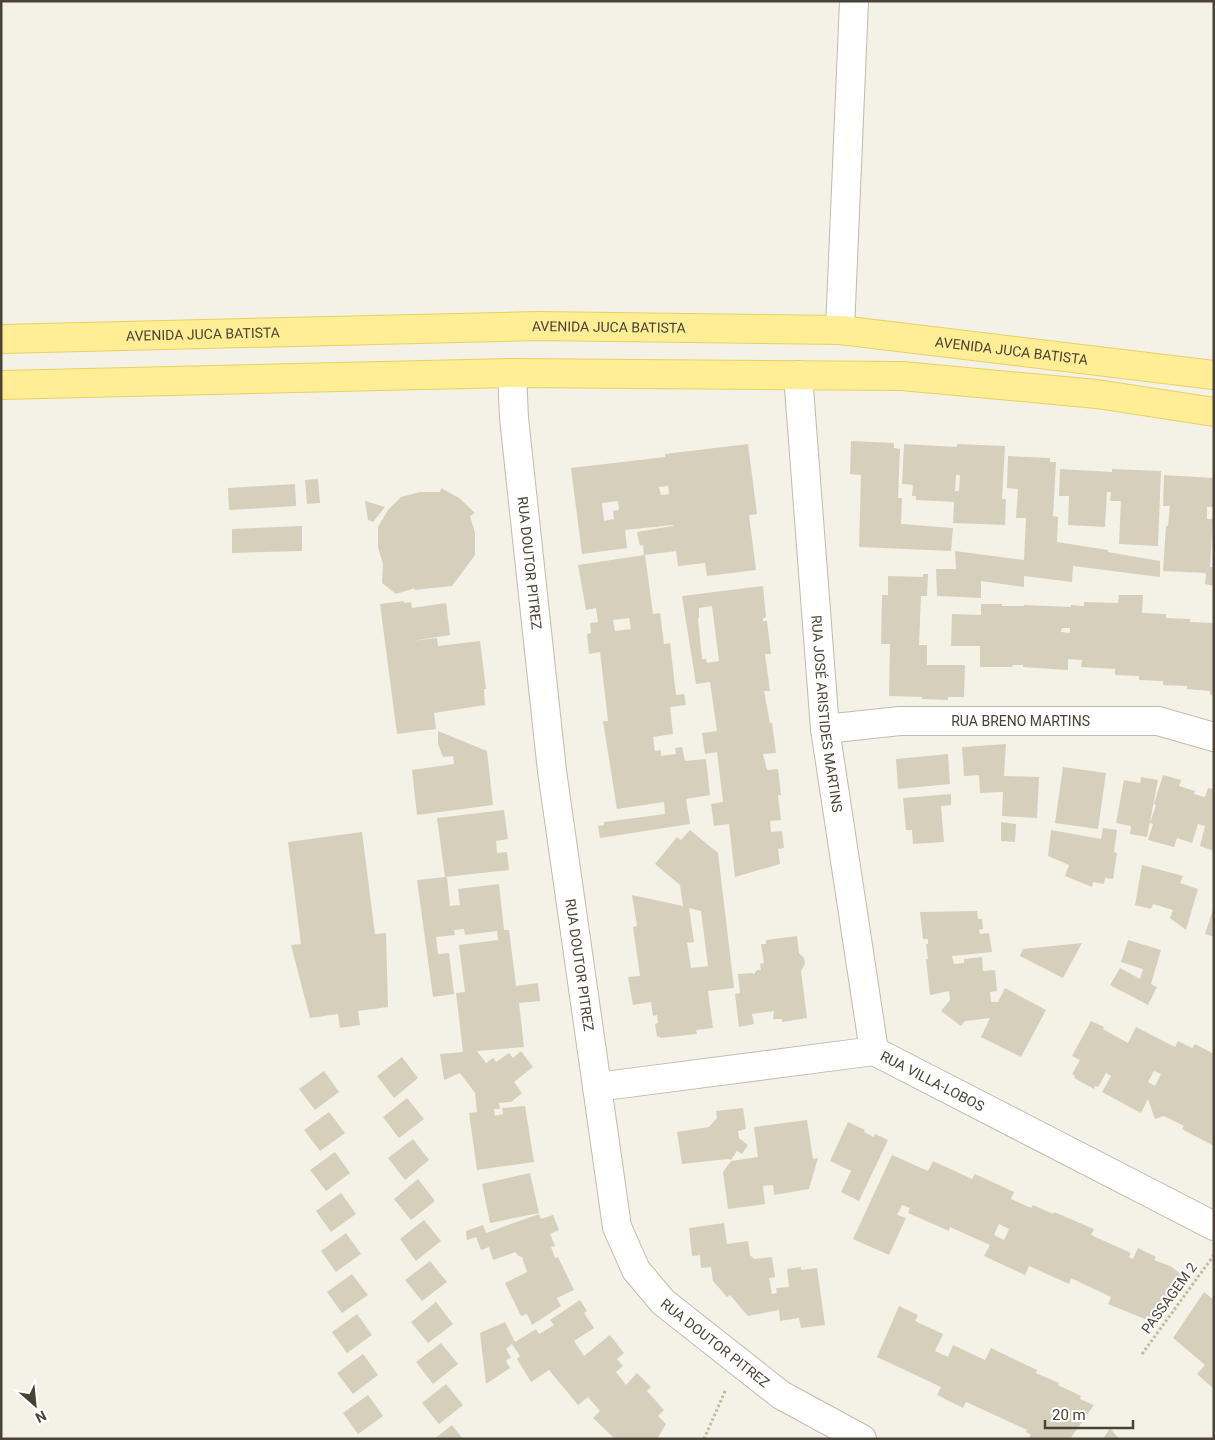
<svg xmlns="http://www.w3.org/2000/svg" width="1215" height="1440" font-family="Roboto,sans-serif">
  <rect width="100%" height="100%" fill="#f4f2e7"/>
  <g fill="#d6cfbc" fill-rule="evenodd">
    <path d="M851,441L894,443V448L900,449L898,498H902L901,524L953,528L951,551L859,547L861,475L850,474Z"/>
    <path d="M748,444L757,514L749,515L756,570L707,576L705,563L678,566L676,551L645,555L653,614L660,613L664,644L670,643L676,695L684,694L686,705L670,707L673,734L653,737L655,751L661,750V756L676,754L675,748L682,747L685,761L706,759L710,795L686,799L690,824L600,838L598,826L604,825V822L665,814L664,802L617,809L603,721H608L600,652L589,654L587,634L591,633L590,623L598,622L596,608L586,610L578,565L644,555L643,545L640,546L637,532L673,526V525L625,530L627,548L582,554L571,468L665,457V454ZM668,486L669,494L661,495L659,487ZM618,501L619,510L613,511L614,519L604,521L602,503ZM629,618L631,629L615,631L613,620Z"/>
    <path d="M904,444L957,447V444L1005,446L1002,499H1006L1005,525L953,523L954,502L916,500V496H912L913,485L902,484ZM956,475H960L959,491H955Z"/>
    <path d="M1008,456L1050,458V462H1056L1053,516L1058,517L1057,542L1108,550V552L1160,561V577L1073,566L1072,582L1024,576V587L981,581V598L937,596L936,569H956L955,551L1024,560L1026,518H1016L1018,489L1007,488Z"/>
    <path d="M1060,469L1112,472V469L1161,471L1158,546L1119,544L1121,501H1110L1111,492H1107L1105,527L1068,525L1069,496H1059Z"/>
    <path d="M1164,475L1214,478V507H1207V519H1213L1210,567H1214V586L1205,584L1206,573L1163,571L1166,526H1168L1170,506H1163Z"/>
    <path d="M318,479L320,503L307,504L305,480Z"/>
    <path d="M295,484L296,506L229,510L228,488Z"/>
    <path d="M441,488L459,498L475,513L470,516L475,533V555L452,586L414,590L415,588L396,594L382,583L383,564L378,547V527L388,510L401,497L420,492H440Z"/>
    <path d="M365,501L385,507L373,522L368,520Z"/>
    <path d="M302,526V551L232,553V529Z"/>
    <path d="M923,574H928L927,596H921L919,645H927V665H965L964,697H948V700L922,699V697L889,696L890,644H881L882,595H888V576L923,577Z"/>
    <path d="M763,586L766,618H763V621H767L771,654H765L770,691H764L770,723H772L776,753L763,754L767,770L778,769L781,795H778L781,820L770,821L771,832L782,831L784,848L778,849L780,864L735,877L729,824L714,826L711,804L723,802L717,752L705,754L702,733L717,731L710,682L696,684L682,596ZM712,606L719,661L707,663L706,659H702L698,618H699V608Z"/>
    <path d="M1119,595H1143L1142,613L1166,614V618L1190,619V622L1213,623L1214,695H1210V691L1187,689V686L1163,685V681L1139,680V676L1115,675V669L1081,667L1082,660L1068,659V670L1037,668L1023,667V665H1013L1012,667H980V646H951L952,614L981,615V604H1002V606H1024V605L1071,607V605L1084,606V602L1118,603ZM1062,628H1070V633L1061,632Z"/>
    <path d="M404,601V603L411,602L412,608L446,603L450,635L412,641L437,638L438,646L480,641L486,689H484L485,705L434,713L436,729L397,734L380,604Z"/>
    <path d="M438,731L487,751L493,805L417,815L412,770L454,764L453,756L443,757L438,744Z"/>
    <path d="M1006,744L1004,776L1039,777L1037,818L1002,816L1003,792L980,793L979,775L964,776L962,747Z"/>
    <path d="M948,754L950,784L898,789L896,759Z"/>
    <path d="M1063,767L1106,773L1098,829L1055,823Z"/>
    <path d="M1163,775L1181,780L1179,786L1195,791L1194,794L1205,797L1208,788L1214,789V851L1200,846L1205,826L1198,824L1192,843L1177,838L1174,847L1148,840L1153,824L1150,823L1156,805L1154,804Z"/>
    <path d="M1141,777L1158,780L1147,837L1130,834L1131,826L1116,823L1124,780L1140,783Z"/>
    <path d="M951,794V805L941,806L944,842L913,844L912,830H906L903,798Z"/>
    <path d="M504,810L508,839L496,841L497,853L507,852L509,870L445,877H447L450,906L460,905L458,889L499,884L504,930H509L516,986L538,983L540,1001L519,1003L524,1047L477,1051L486,1063L493,1058L496,1062L509,1053L513,1058L521,1051L533,1067L514,1082L522,1093L511,1102L499,1103L500,1109H494L495,1116L503,1114L502,1108L525,1106L534,1162L477,1170L469,1113L477,1112L475,1093L460,1073L444,1080L440,1054L463,1052L456,993L465,992L459,945L498,940L497,931L465,935L464,929L454,930L455,935L436,937L438,954L449,953L454,994L433,997L417,880L445,877L437,818Z"/>
    <path d="M1001,822L1016,824L1015,842L1001,841Z"/>
    <path d="M1103,828L1117,830L1114,852L1117,853L1113,879L1105,878L1104,884L1093,882L1092,887L1065,876L1069,865L1048,856L1051,830L1101,839Z"/>
    <path d="M690,830L718,853L734,988L708,991L713,1028L696,1030L697,1034L660,1038L659,1036L657,1037L655,1024L658,1023L657,1015L653,1016L651,1002L633,1005L628,977L640,976L633,927L637,926L632,895L683,906L680,885L655,864L677,837L681,840ZM689,908L701,911L708,966L691,968L687,943L694,942Z"/>
    <path d="M362,832L375,934L386,933L388,1007L358,1011L360,1025L340,1028L338,1014L310,1018L291,945L301,944L288,842Z"/>
    <path d="M1142,865L1183,876L1180,883L1198,889L1186,930L1170,918L1173,910L1153,904L1151,909L1135,905Z"/>
    <path d="M1213,909H1214V937L1205,934Z"/>
    <path d="M977,911L978,919H982L983,929L979,930L980,934L989,933L992,952L952,956L954,964L964,963V959L982,957L983,971L995,970L997,991L990,992L991,1002H998L1005,988L1046,1010L1021,1057L981,1037L990,1018L965,1021L961,1026L941,1011L950,1000L949,991L930,995L926,959H928L926,944H928V939H923L920,912Z"/>
    <path d="M797,936L799,953L804,958L805,964L801,971L807,1018L782,1022V1019H773L774,1011L752,1014L754,1024L739,1027L735,994L740,993L738,974L753,973V975L757,970H761L760,964L764,963L761,944H766V940Z"/>
    <path d="M1128,940L1161,950L1151,984L1157,987L1148,1005L1110,985L1120,968L1140,979L1143,969L1121,962Z"/>
    <path d="M1082,943L1063,978L1020,956L1023,949Z"/>
    <path d="M1091,1021L1104,1027L1103,1029L1128,1043L1136,1027L1175,1047L1178,1041L1192,1048L1195,1044L1214,1054V1142L1212,1145L1182,1129L1184,1126L1164,1116L1155,1119L1148,1099L1141,1113L1102,1092L1111,1076L1106,1073L1098,1087L1095,1086L1094,1089L1074,1078L1075,1076L1072,1074L1080,1060L1072,1056ZM1154,1071L1161,1074L1155,1086L1148,1082Z"/>
    <path d="M402,1057L418,1078L394,1098L377,1076Z"/>
    <path d="M324,1071L339,1092L315,1110L299,1089Z"/>
    <path d="M407,1098L424,1119L399,1138L383,1117Z"/>
    <path d="M743,1108L746,1129L738,1131L739,1138L748,1145L742,1154L737,1151L731,1160L728,1159L682,1164L677,1132L709,1127L717,1118L716,1111Z"/>
    <path d="M329,1112L345,1133L320,1151L304,1130Z"/>
    <path d="M807,1120L813,1159L818,1158L809,1189L774,1195L773,1185L763,1186L765,1204L728,1209L723,1172L731,1161L758,1157L754,1127Z"/>
    <path d="M848,1122L865,1130L864,1132L874,1137L875,1134L888,1140L859,1201L841,1192L851,1171L830,1161Z"/>
    <path d="M413,1139L429,1160L405,1180L388,1158Z"/>
    <path d="M335,1152L350,1173L326,1191L310,1170Z"/>
    <path d="M892,1155L928,1171L933,1161L972,1179L975,1174L1014,1192L1011,1199L1031,1208L1033,1205L1053,1214L1054,1212L1094,1229L1091,1235L1131,1253L1129,1257L1133,1259L1138,1248L1156,1257L1154,1260L1170,1266L1184,1276L1172,1293L1169,1292L1162,1308L1152,1322L1108,1304L1111,1297L1071,1278L1069,1284L1029,1266L1025,1275L984,1256L990,1245L950,1227L949,1231L908,1213L910,1208L902,1205L897,1215L906,1218L889,1255L853,1239ZM999,1224L1009,1229L1004,1240L994,1235Z"/>
    <path d="M530,1173L539,1213L490,1223L482,1184Z"/>
    <path d="M418,1179L435,1201L411,1220L394,1199Z"/>
    <path d="M341,1193L356,1214L331,1232L316,1211Z"/>
    <path d="M539,1214L541,1219L553,1215L559,1230L550,1234L555,1246L551,1247L555,1258L558,1257L574,1290L557,1298L561,1306L532,1325L527,1314L521,1316L505,1283L527,1272L522,1257L517,1255L516,1252L493,1260L489,1247L481,1250L476,1237L467,1240L466,1231L483,1225L486,1233Z"/>
    <path d="M424,1220L441,1241L416,1261L400,1239Z"/>
    <path d="M724,1223L727,1244L748,1241L750,1255L754,1259L772,1257L775,1277L769,1278L772,1294L777,1293L776,1288L789,1287L787,1269L801,1267V1270L817,1268L825,1325L801,1328L799,1318L780,1321L779,1310L748,1316L730,1295L727,1297L713,1281L711,1267L701,1268L700,1255L692,1256L689,1228Z"/>
    <path d="M346,1233L361,1254L336,1272L321,1251Z"/>
    <path d="M430,1261L447,1282L422,1301L405,1280Z"/>
    <path d="M352,1274L368,1295L342,1313L327,1292Z"/>
    <path d="M1204,1292L1214,1300V1389L1197,1374L1205,1365L1173,1338Z"/>
    <path d="M580,1300L587,1311L584,1313L594,1328L574,1341L584,1356L610,1335L624,1353L617,1359L623,1366L616,1372L626,1385L637,1373L651,1387L647,1391L664,1410L658,1416L666,1424L657,1439H615L593,1418L600,1411L588,1397L578,1405L549,1370L531,1382L517,1359L520,1356L512,1344L506,1349L511,1357L506,1361L510,1368L486,1384L480,1333L505,1322L515,1342L536,1329L539,1334L554,1325L550,1320Z"/>
    <path d="M436,1302L453,1324L428,1343L411,1322Z"/>
    <path d="M899,1306L918,1315L915,1321L943,1334L935,1351L948,1357L953,1345L985,1360L991,1348L1037,1370L1036,1373L1059,1383L1058,1385L1081,1396L1080,1399L1094,1405L1070,1439H1032L1029,1437L1031,1435L1026,1432L1027,1430L966,1402L963,1408L937,1395L941,1387L877,1357Z"/>
    <path d="M357,1314L372,1335L347,1353L332,1332Z"/>
    <path d="M441,1343L458,1364L433,1384L416,1362Z"/>
    <path d="M363,1354L378,1375L353,1394L337,1373Z"/>
    <path d="M446,1384L463,1405L439,1424L422,1403Z"/>
    <path d="M368,1395L383,1416L358,1434L343,1413Z"/>
    <path d="M452,1425L463,1439H434Z"/>
    <path d="M1110,1428L1119,1439H1103Z"/>
  </g>
  <g fill="none" stroke-linecap="round" stroke-linejoin="round">
    <g stroke="#c0bbaa" stroke-width="30">
      <g id="minor">
        <path d="M840,330L854,1"/>
        <path id="s1" d="M512,373L514,418L552,771L617,1227L636,1270L663,1302L781,1395L862,1439"/>
        <path id="s2" d="M798,375L825,729L874,1051"/>
        <path id="s3" d="M825,729L900,721H1158L1214,737"/>
        <path id="s4" d="M597,1087L874,1051L1214,1226"/>
      </g>
    </g>
    <g stroke="#e8d062" stroke-width="30">
      <g id="major">
        <path id="s5" d="M1,339L538,326L840,330L1214,375"/>
        <path d="M1,385L512,373L902,376L1097,394L1214,412"/>
      </g>
    </g>
    <g stroke="#c3b99a" stroke-width="3" stroke-dasharray="2.5 2.5" stroke-linecap="butt">
      <path d="M1142,1354L1214,1255"/>
      <path d="M704,1439L726,1389"/>
    </g>
    <use href="#minor" stroke="#fff" stroke-width="28"/>
    <use href="#major" stroke="#ffee96" stroke-width="28"/>
  </g>
  <g text-anchor="middle" dominant-baseline="central" stroke-width="4" stroke-linejoin="round" paint-order="stroke">
    <g font-size="14" fill="#484336" stroke="#fff">
      <text stroke="none"><textPath href="#s5" startOffset="608">AVENIDA JUCA BATISTA</textPath></text>
      <text stroke="none"><textPath href="#s5" startOffset="202">AVENIDA JUCA BATISTA</textPath></text>
      <text stroke="none"><textPath href="#s5" startOffset="1012">AVENIDA JUCA BATISTA</textPath></text>
      <text stroke="none"><textPath href="#s1" startOffset="191">RUA DOUTOR PITREZ</textPath></text>
      <text stroke="none"><textPath href="#s2" startOffset="340">RUA JOSÉ ARISTIDES MARTINS</textPath></text>
      <text stroke="none"><textPath href="#s3" startOffset="196">RUA BRENO MARTINS</textPath></text>
      <text stroke="none"><textPath href="#s1" startOffset="596">RUA DOUTOR PITREZ</textPath></text>
      <text stroke="none"><textPath href="#s4" startOffset="345">RUA VILLA-LOBOS</textPath></text>
      <text transform="translate(1169 1298) rotate(-54)">PASSAGEM 2</text>
      <text stroke="none"><textPath href="#s1" startOffset="1016">RUA DOUTOR PITREZ</textPath></text>
    </g>
  </g>
  <rect width="1215" height="1440" fill="none" stroke="#484336" stroke-width="5"/>
  <g transform="translate(35 1405) rotate(153)" stroke="#ffffff" stroke-width="4" paint-order="stroke">
  <path d="M0-4L9 19L0 12L-9 19Z" fill="#484336"/>
  <text y="-8" font-size="14" font-weight="bold" text-anchor="middle" fill="#484336">N</text>
  </g>
  <path d="M1045 1420v8h88v-8" fill="none" stroke="#484336" stroke-width="2.5"/>
  <text x="1052" y="1420" font-size="15" fill="#484336" stroke="#ffffff" stroke-width="4" paint-order="stroke">20 m</text>
</svg>
